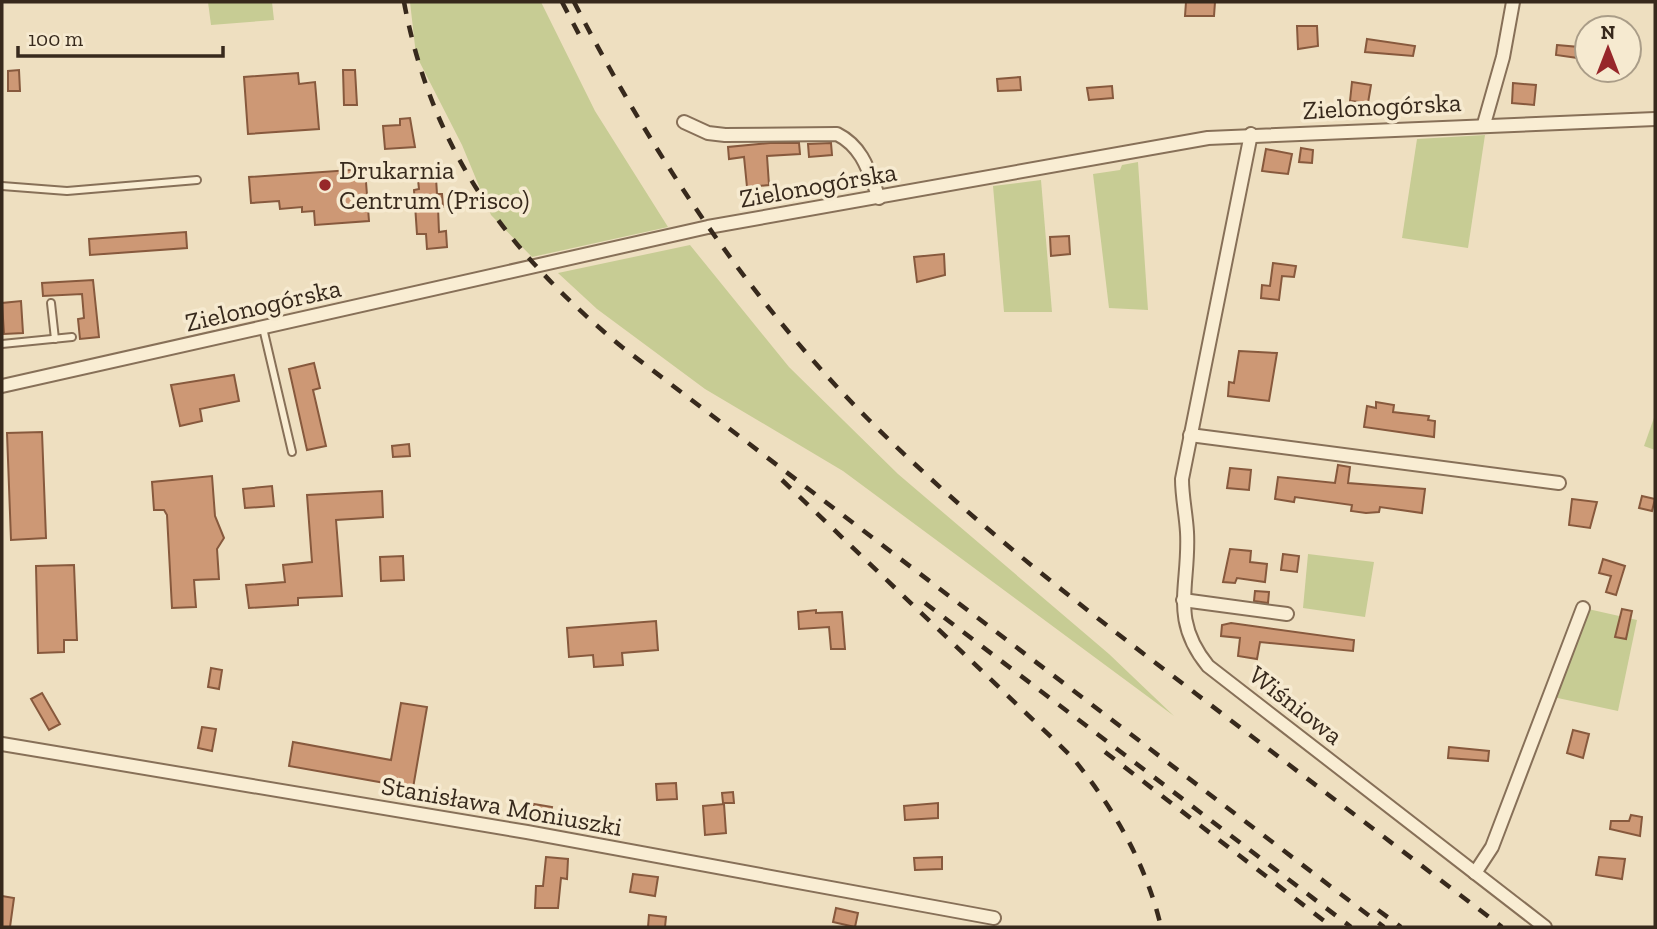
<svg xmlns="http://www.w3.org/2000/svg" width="1657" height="929" font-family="'Zilla Slab',serif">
  <rect width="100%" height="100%" fill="#eedfc0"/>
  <g fill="#c7cc94">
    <path d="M208,2H272L274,20L211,25Z"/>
    <path d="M410,2H541L595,111L668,227L532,257L491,215L462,145L416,55Z"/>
    <path d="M1485,135L1468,248L1402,238L1417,139Z"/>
    <path d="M1138,162L1148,310L1109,308L1093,174L1120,170L1122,165Z"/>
    <path d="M1041,180L1052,312H1004L993,186Z"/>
    <path d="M690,245L789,367L898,474L1109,654L1174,716L843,471L705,389L597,309L558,273Z"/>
    <path d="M1655,415V450L1644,446Z"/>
    <path d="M1308,554L1374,562L1365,617L1303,608Z"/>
    <path d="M1588,609L1637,620L1618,711L1553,697Z"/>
  </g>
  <g fill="#cd9875" stroke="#87593d" stroke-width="2">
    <path d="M1186,2H1215L1214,16H1185Z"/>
    <path d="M1297,26H1317L1318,46L1298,49Z"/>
    <path d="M1367,39L1415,46L1413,56L1365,52Z"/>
    <path d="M1557,45L1579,47L1578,58L1556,55Z"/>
    <path d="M19,70L20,91H8V71Z"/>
    <path d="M343,70H355L357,105H344Z"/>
    <path d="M298,73L299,84L315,82L319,129L248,134L244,77Z"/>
    <path d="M1020,77L1021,90L998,91L997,79Z"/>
    <path d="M1352,82L1371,85L1368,103L1350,101Z"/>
    <path d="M1513,83L1536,85L1534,105L1512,103Z"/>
    <path d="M1112,86L1113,98L1089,100L1087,88Z"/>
    <path d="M410,118L415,147L385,149L383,126L400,125V119Z"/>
    <path d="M770,143H799L800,154L767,156L769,185L747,187L744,157L729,159L728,147Z"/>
    <path d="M831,143L832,155L809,157L808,144Z"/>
    <path d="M1301,148L1313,150L1312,163L1299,162Z"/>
    <path d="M1266,149L1292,154L1288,174L1262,171Z"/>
    <path d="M365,169L369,221L315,225L314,211L302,212V207L280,209L279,201L251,203L249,177Z"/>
    <path d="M436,178L437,194H442L443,207H438L439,232L446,231L447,247L427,249L426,234H417L414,190L419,189L418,180Z"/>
    <path d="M186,232L187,248L90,255L89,239Z"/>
    <path d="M1069,236L1070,254L1051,256L1050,237Z"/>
    <path d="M944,254L945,275L917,282L914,257Z"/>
    <path d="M1273,263L1296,266L1294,277L1282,276L1279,300L1261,298L1262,285L1270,286Z"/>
    <path d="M93,280L99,337L80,339L78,319L84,318L82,294L43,296L42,283Z"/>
    <path d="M21,301L23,333L4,334L2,303Z"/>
    <path d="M1239,351L1277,353L1269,401L1228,396L1229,382L1234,383Z"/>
    <path d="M314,363L320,388L313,390L326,446L307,450L289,369Z"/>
    <path d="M234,375L239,401L200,409L202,421L180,426L171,385Z"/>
    <path d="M1376,402L1394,405L1393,412L1429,416L1428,420L1435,421L1434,437L1364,427L1367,406L1376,408Z"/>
    <path d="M42,432L46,538L11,540L7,433Z"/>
    <path d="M409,444L410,456L393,457L392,446Z"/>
    <path d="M1338,465L1350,467L1348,483L1425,489L1422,513L1380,507L1379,512L1366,513L1351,511L1352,505L1295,497L1294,502L1275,499L1278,477L1335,483Z"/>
    <path d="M1230,468L1251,470L1249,490L1227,488Z"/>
    <path d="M212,476L215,516L224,538L217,549L219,579L194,580L196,607L172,608L167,515L164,510H154L152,482Z"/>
    <path d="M272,486L274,506L245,508L243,489Z"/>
    <path d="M382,491L383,517L336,520L342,596L298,598V605L249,608L246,585L285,582L283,565L312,562L307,495Z"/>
    <path d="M1642,496L1655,499L1652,511L1639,508Z"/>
    <path d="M1572,499L1597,502L1590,528L1569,525Z"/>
    <path d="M1230,549L1251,551L1250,562L1267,564L1265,582L1237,578L1235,583L1223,582Z"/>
    <path d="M1283,554L1299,556L1297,572L1281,570Z"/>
    <path d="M403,556L404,580L381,581L380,557Z"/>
    <path d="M1603,559L1625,566L1616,595L1606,592L1611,576L1599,573Z"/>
    <path d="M74,565L77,640H64V652L38,653L36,566Z"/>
    <path d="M1255,591L1269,592L1268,603L1254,601Z"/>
    <path d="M1622,609L1632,611L1626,639L1615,637Z"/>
    <path d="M816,610V613L842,612L845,649H831L829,627L799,629L798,612Z"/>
    <path d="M656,621L658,650L622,653L623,665L594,667L593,655L569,657L567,628Z"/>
    <path d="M1231,623L1354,640L1353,651L1260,642L1257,659L1238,656L1240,638L1221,636L1222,625Z"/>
    <path d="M211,668L222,670L219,689L208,687Z"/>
    <path d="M42,693L60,724L49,730L31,699Z"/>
    <path d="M401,703L427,707L413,788L289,766L293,742L391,760Z"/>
    <path d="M202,727L216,729L212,751L198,748Z"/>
    <path d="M1573,730L1589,734L1583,758L1567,753Z"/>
    <path d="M1449,747L1489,751L1488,761L1448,758Z"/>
    <path d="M676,783L677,799L657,800L656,784Z"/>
    <path d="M733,792L734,803H723L722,793Z"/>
    <path d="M938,803V818L905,820L904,806Z"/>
    <path d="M534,804L552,807L549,820L532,816Z"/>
    <path d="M724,804L726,833L705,835L703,806Z"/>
    <path d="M1631,815L1642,817L1640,836L1610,829L1611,821H1629Z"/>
    <path d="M546,857L568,859L567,879L561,878L558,908H535L536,886H543Z"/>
    <path d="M942,857V869L915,870L914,858Z"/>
    <path d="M1599,857L1625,859L1622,879L1596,875Z"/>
    <path d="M633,874L658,877L655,896L630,892Z"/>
    <path d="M2,896L14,898L10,927H2Z"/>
    <path d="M836,908L858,913L855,927L833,922Z"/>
    <path d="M649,915L666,917L665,927H648Z"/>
  </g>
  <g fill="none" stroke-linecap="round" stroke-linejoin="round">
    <g stroke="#877058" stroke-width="10">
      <g id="lane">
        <path d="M2,186L67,191L197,180"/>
        <path d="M51,303L55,339"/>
        <path d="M263,328L292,452"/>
        <path d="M2,344L72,337"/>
      </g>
    </g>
    <g stroke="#877058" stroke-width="16">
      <g id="street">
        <path d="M684,122L708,133L725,135L837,134C863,147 869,172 879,198"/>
        <path d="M1484,124L1503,57L1513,2"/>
        <path d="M1251,134L1182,479C1182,497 1186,514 1187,532C1190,586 1169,618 1208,666L1545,927"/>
        <path d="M2,386L708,227L1208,138L1655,119"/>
        <path d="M1190,435L1559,483"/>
        <path d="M1183,600L1287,614"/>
        <path d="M2,744L527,832L994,918"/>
        <path d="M1475,873L1492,847L1583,608"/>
      </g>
    </g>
    <use href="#lane" stroke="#f9edd3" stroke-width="6"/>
    <use href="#street" stroke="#f9edd3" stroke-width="12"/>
    <g stroke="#37291c" stroke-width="4.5" stroke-dasharray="12 12" stroke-linecap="butt">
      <path d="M404,2C432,151 508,253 622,347L1384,927"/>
      <path d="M562,2L583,42"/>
      <path d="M574,2C652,153 747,298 868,419C969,520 1082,607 1195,693C1297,771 1400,849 1502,927"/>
      <path d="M782,480L1072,757C1113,807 1146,863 1161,927"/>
      <path d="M925,603L1351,927"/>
      <path d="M1105,752L1332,927"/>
      <path d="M1378,910L1401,927"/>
    </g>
  </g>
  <circle fill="#97272a" stroke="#f6ead0" stroke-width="2.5" cx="325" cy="185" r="7"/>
  <g text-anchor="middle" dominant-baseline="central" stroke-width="7" stroke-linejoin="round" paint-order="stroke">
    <g font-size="26" fill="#37291c" stroke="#f6ead0">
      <text transform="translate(1382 106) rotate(-3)">Zielonogórska</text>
      <text transform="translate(818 185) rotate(-10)">Zielonogórska</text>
      <text transform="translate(263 305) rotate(-13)">Zielonogórska</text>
      <text transform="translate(1296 705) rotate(38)">Wiśniowa</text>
      <text transform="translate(502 806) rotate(10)">Stanisława Moniuszki</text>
    </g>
    <g font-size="26" fill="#37291c" stroke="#f6ead0" text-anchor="start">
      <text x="339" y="170">Drukarnia<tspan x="339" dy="30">Centrum (Prisco)</tspan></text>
    </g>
  </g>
  <rect width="1657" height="929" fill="none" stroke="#37291c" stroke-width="7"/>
  <g transform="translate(1608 49)"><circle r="33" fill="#f6ead0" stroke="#aa9d88" stroke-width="2"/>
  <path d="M0-5L12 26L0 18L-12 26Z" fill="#97272a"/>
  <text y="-10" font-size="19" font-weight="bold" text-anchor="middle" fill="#37291c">N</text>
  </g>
  <path d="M18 46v10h205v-10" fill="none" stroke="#37291c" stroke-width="3.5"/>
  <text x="28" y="46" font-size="21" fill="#37291c" stroke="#f6ead0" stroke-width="5" paint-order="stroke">100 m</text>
</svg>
